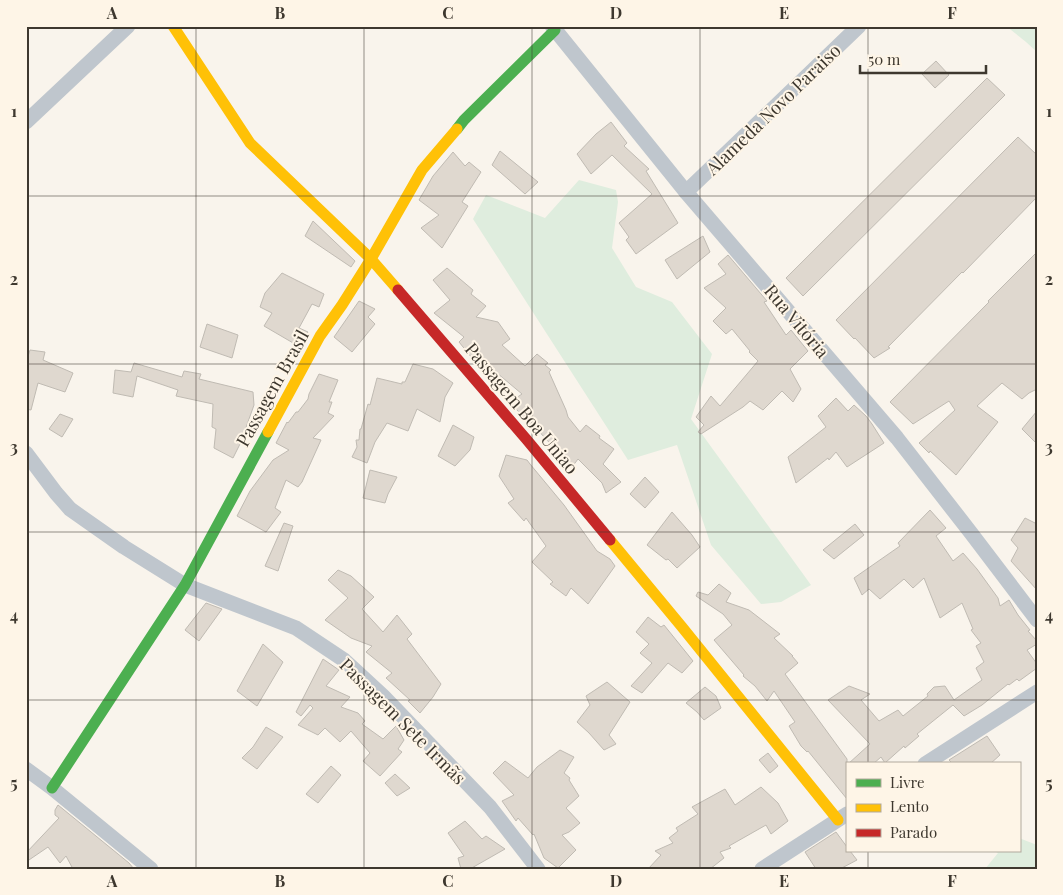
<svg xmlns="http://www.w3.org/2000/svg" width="1063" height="895" font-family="'Playfair Display',serif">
  <rect width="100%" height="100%" fill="#f9f4ec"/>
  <g fill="#dfedde">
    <path d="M1006,26H1037V52L1026,42Z"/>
    <path d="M579,180L616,190L618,202L612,248L636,287L672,302L712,354L691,419L811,585L781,602L761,604L711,545L677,445L628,460L473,219L486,195L545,218Z"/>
    <path d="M1019,838L1037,845V869H985L998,853L994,851H1019Z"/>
  </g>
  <g fill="#dfd8cf" stroke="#c0bbb3">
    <path d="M936,61L949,75L935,88L922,74Z"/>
    <path d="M987,78L1005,95L803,296L786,278Z"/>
    <path d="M611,122L627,143L624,146L649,169L646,171L678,223L636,254L626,240L629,237L619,223L652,194L612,155L591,174L577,154L596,134Z"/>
    <path d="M1018,137L1037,155V197L963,273L962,272L888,347L890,348L874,358L855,338L854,339L836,320Z"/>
    <path d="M500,151L538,182L525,194L492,165Z"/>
    <path d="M453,152L465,166L469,162L481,172L462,202L468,206L442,248L421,228L439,215L419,200L433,176Z"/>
    <path d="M313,221L355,261L351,267L305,236Z"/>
    <path d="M703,236L710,252L677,279L665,260Z"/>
    <path d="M1037,252V389L1029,393L1022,399L1002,383L977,406L998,422L956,475L930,451L929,453L919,443L955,410L949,401L913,424L890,402L989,302L988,301Z"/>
    <path d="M728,255L767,301L764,302L786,335L791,330L808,351L790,369L801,389L793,402L782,391L763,410L750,401L743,407L701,434L698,432L704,425L696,417L711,396L720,406L758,361L749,352L750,351L732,329L726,334L713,321L726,308L704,288L726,274L718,264Z"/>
    <path d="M447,268L473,290L471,294L486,306L476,317L498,322L510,339L502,345L525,366L537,354L548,363L545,365L551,370L549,372L566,410L568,417L580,432L586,425L600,436L599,438L614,449L603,464L621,482L606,493L602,483L578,459L572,467L533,425L532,427L510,402L522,394L497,373L491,379L490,378L480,366L482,364L472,358L459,342L464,337L434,313L450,300L433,280Z"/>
    <path d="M282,273L324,294L319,307L312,304L299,328L308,332L300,347L264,326L272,313L260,307L265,293Z"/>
    <path d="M359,301L375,309L368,317L375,324L352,352L334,337Z"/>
    <path d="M207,324L238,335L232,358L200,347Z"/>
    <path d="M30,350L45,352L43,360L73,373L65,392L38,383L31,410L26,409V363Z"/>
    <path d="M134,363L182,377L184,371L201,374L199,379L253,392L254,405L244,433L240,439L242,440L233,458L214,448L216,429L212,427L213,404L176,396L178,390L137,376L133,397L113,393L115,370L131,372Z"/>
    <path d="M413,364L433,369L453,383L445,397L440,422L417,409L408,431L387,423L375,442L367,463L352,457L357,447L356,440H359L360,429H361L368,404L370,405L377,378L402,384V382H405Z"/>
    <path d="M319,374L338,380L329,402H332L328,413L334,416L313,438L321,440L302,482L298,487L286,480L275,508L281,512L266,532L237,516L250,491L273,460L289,450L276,443L287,422L288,423L296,412H298L308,399L309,394Z"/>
    <path d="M836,398L848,411L854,405L866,416L872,424L884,443L847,467L836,452L829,460L828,458L796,483L788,457L826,427L818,416Z"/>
    <path d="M1037,411V444L1022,429Z"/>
    <path d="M60,414L73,419L62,437L49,429Z"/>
    <path d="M453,425L474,437L470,450L455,466L438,456Z"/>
    <path d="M506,455L527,460L530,464L564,505L597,551L610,559L615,566L588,604L571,588L566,596L550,584L553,582L532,562L546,546L526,518L524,521L508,503L514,499L499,476Z"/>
    <path d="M370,470L397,477L388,494L385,503L363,498Z"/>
    <path d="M645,477L659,492L645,508L630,494Z"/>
    <path d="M930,510L946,528L936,536L953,561L963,553L977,569L998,598L1000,606L1009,600L1018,615L1030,630L1028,631L1037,641V644L1027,650L1037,664V668L1019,681L1017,679L1009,685L1008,684L982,705L964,716L953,705L917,734L919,736L905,748L904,746L885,763L881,757L873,764H848L870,744L828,700L849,686L870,694L861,700L879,721L898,710L903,716L928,696L927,694L934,687L945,686L954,700L982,680L976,668L984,662L976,646L981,643L971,630L973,629L962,603L940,618L924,578L913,588L904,579L880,599L869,589L862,595L854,578L900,546L898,543Z"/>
    <path d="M672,512L692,535L700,547L677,568L668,559L666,560L647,545Z"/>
    <path d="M1025,518L1037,524V590L1011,561L1018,548L1011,540Z"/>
    <path d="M284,523L293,526L278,571L265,566Z"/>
    <path d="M855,524L864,535L834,559L823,550Z"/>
    <path d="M338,570L351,576L374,597L362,609L383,632L397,615L412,634L407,639L441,684L433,697L420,713L408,701L410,700L386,678L392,673L366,652L372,646L351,638L325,620L348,598L328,580Z"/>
    <path d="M719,584L731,593L726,602L749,610L780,634L774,638L793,656H792L798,663L785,674L847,759V799L808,751L807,752L801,746L789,726L795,722L774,691L767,701L755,686L743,676L744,675L714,640L732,625L723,614L696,596L698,592L708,595Z"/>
    <path d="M206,603L222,609L199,641L185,630Z"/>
    <path d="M648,617L661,627L664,625L693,661L682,673L668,663L642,693L631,686L652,663L640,653L649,644L636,632Z"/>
    <path d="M263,644L283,662L257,706L237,691Z"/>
    <path d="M323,659L339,670L326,686L350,697L341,707L358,713L365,721L362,724L383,739L396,726L404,740L398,749L402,752L380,776L363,761L370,753L351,731L340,742L325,728L318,735L298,725L313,708L310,705L301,716L296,712Z"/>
    <path d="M607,682L630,702L609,735L616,744L604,750L589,733L577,722L590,705L586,696Z"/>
    <path d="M705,687L716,696L721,708L704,720L697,712L686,703Z"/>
    <path d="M266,727L283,737L257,769L242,758L253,747Z"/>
    <path d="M987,736L1000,755L990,764H953L949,760Z"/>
    <path d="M560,750L574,757L564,773L570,778L569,780L579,796L566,808L580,823L569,832L562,835L576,850L558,868L544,858L534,834L533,835L518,818L516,821L502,801L514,795L493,773L505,761L528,778L537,767Z"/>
    <path d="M768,753L778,766L770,773L759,760Z"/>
    <path d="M331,766L341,775L318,803L306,794Z"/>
    <path d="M395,774L410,788L397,796L385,783Z"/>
    <path d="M761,787L778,803L788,821L771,834L766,825L729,846L731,848L720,852L724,858L710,869H648L661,855L655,851L673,843L669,838L678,831L676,828L698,814L692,807L725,789L735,805Z"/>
    <path d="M58,805L129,863L134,869H73L66,856L60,863L48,847L26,862V853L59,818L55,815V810Z"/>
    <path d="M465,821L482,839L486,836L505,849L470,869H461L458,858L464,856L448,833Z"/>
    <path d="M836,832L847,847V851H850L857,860L840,869H816L805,852Z"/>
  </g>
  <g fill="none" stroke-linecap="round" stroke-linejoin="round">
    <g stroke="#bfc6cd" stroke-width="15">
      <path d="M552,26L686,192L897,438L971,533L1037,620"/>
      <path d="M26,122L128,26"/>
      <path d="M686,192L859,26"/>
      <path d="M26,453L56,493L70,509L124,547L185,585L296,628L344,660L383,696L490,807L538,869"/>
      <path d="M925,764L1037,692"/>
      <path d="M26,769L52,788L151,869"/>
      <path d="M762,869L847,814"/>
    </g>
    <g stroke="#4caf50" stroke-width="11">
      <path d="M457,129L464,120L555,30"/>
      <path d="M52,788L185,585L268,432"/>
    </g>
    <g stroke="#ffc107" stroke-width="11">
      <path d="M173,26L250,143L371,259L398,290"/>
      <path d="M268,432L320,336L342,305L371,259L422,170L457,129"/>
      <path d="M610,540L682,627L838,820"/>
    </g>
    <path stroke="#c62828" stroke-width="11" d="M398,290L527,440L610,540"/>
  </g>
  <path fill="none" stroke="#3e382f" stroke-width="1" stroke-opacity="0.55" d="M196,26V869M364,26V869M532,26V869M700,26V869M868,26V764M26,196H1037M26,364H1037M26,532H1037M26,700H1037M868,851V869"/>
  <g text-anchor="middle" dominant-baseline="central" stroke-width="4" stroke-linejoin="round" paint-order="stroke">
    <g font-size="18" fill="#3e382f" stroke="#fef5e7">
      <text transform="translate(773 109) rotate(-44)">Alameda Novo Paraiso</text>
      <text transform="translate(797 321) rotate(50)">Rua Vitória</text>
      <text transform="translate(272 388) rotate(-61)">Passagem Brasil</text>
      <text transform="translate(522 408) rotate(50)">Passagem Boa Uniao</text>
      <text transform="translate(403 721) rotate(45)">Passagem Sete Irmãs</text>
    </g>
  </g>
  <rect width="1063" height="895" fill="none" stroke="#fef5e7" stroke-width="55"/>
  <rect x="846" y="762" width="175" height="90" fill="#fef5e7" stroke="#b1a99d"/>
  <rect x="856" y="779" width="25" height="8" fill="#4caf50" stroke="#b1a99d"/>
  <text x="890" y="788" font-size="15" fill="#3e382f">Livre</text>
  <rect x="856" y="804" width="25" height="8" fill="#ffc107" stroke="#b1a99d"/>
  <text x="890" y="812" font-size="15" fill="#3e382f">Lento</text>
  <rect x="856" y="829" width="25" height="8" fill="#c62828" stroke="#b1a99d"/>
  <text x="890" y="838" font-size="15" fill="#3e382f">Parado</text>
  <path d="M860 65v8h126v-8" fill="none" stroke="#3e382f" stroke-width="2.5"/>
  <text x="868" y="65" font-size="15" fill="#3e382f" stroke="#fef5e7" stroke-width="4" paint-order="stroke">50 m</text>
  <rect x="28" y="28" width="1008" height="840" fill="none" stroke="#3e382f" stroke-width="2"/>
  <g font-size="16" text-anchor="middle" font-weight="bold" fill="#3e382f">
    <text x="112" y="19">A</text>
    <text x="280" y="19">B</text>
    <text x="448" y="19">C</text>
    <text x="616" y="19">D</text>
    <text x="784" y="19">E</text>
    <text x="952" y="19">F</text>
    <text x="14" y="117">1</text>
    <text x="1049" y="117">1</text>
    <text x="14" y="285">2</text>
    <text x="1049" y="285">2</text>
    <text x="14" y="453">3</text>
    <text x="1049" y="453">3</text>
    <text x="14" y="621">4</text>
    <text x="1049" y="621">4</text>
    <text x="14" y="789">5</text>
    <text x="1049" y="789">5</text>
    <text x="112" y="887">A</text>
    <text x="280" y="887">B</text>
    <text x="448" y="887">C</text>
    <text x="616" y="887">D</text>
    <text x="784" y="887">E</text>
    <text x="952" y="887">F</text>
  </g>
</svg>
